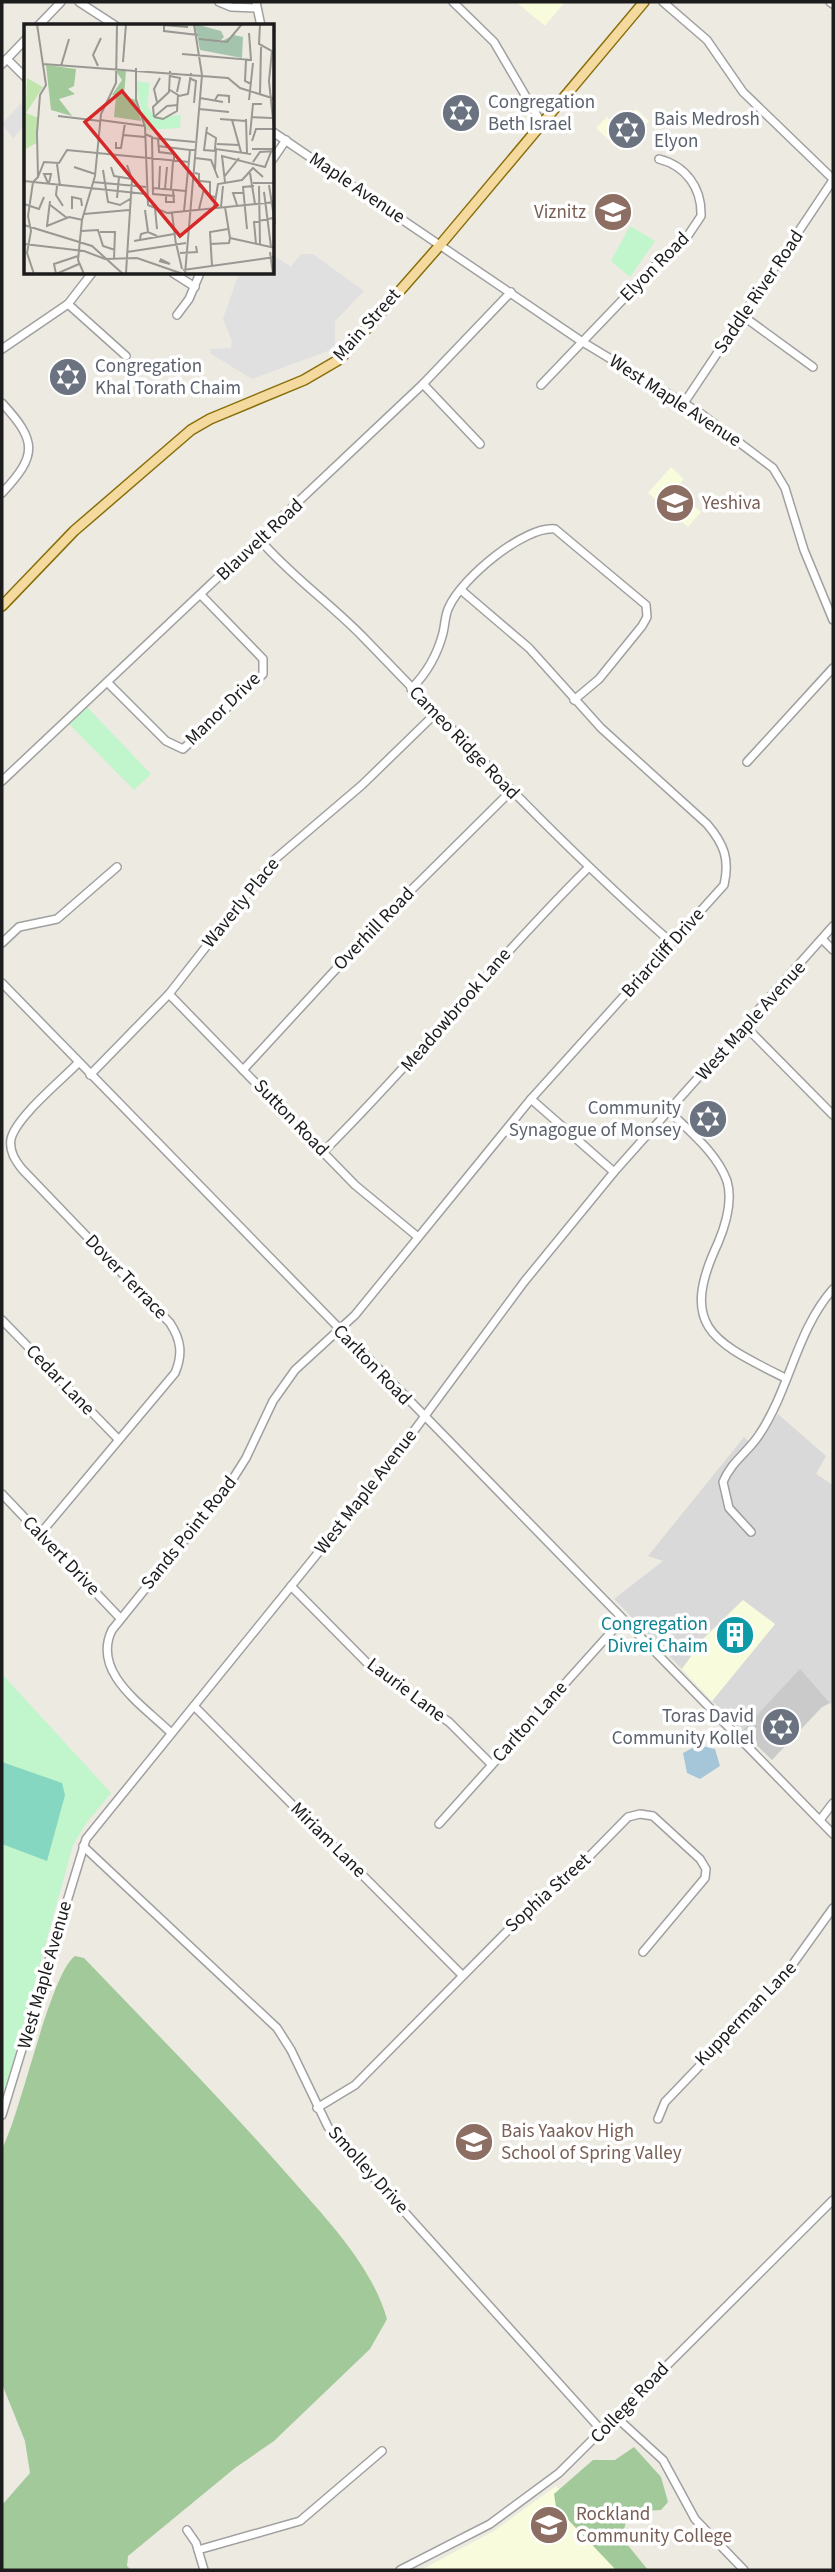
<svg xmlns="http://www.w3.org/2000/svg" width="835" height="2572" font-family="'Source Sans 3',sans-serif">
  <rect width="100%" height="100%" fill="#edeae2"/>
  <path fill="#dad9d9" d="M778,1414L826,1456L816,1474L833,1485V1706L800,1670L742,1731L712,1701L775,1624L705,1637L682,1669L614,1599L663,1561L648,1556L744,1437L755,1448Z"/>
  <g fill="#f8fcdc">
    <path d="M516,2H565L545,26Z"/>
    <path d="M636,109L649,121L621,151L596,128L607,117L618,128Z"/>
    <path d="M671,467L684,479L675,490L701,512L688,527L648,493Z"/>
    <path d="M743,1600L775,1624L712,1701L682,1669L705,1637Z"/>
    <path d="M556,2486L638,2570H421L494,2531Z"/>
  </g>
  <path fill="#cacaca" d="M800,1669L830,1703L822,1707L772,1760L742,1731Z"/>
  <g fill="#a2c99a">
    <path d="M75,1956L84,1958C155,2032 228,2106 295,2183C330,2223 372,2267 387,2319L370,2349L274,2441L235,2468L128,2556L127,2566L131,2570H2V2505L30,2473L25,2441L2,2384V2149C22,2110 50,1974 75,1956Z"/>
    <path d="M634,2447L661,2477L668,2502L661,2510L645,2511L627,2517L622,2538L648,2570H616L556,2507L554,2494L593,2460H615Z"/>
  </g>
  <g fill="#c1f5cc">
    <path d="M630,226L655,241L630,277L611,261Z"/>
    <path d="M85,705L151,774L134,790L66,721Z"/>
    <path d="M2,1674L111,1793L87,1822L73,1845L2,2101Z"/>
  </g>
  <path fill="#85d7c1" d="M2,1762L62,1783L65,1795L47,1861L2,1844Z"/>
  <g fill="#e0e0e0">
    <path d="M26,98V124L13,138L2,124Z"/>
    <path d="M301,254H313L364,291L335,321V345L328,351L252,379L211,354L210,349L231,348L232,341L223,319L239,273H273V255L291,267Z"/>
  </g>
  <path fill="#a5c6d8" d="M698,1745L715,1749L720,1766L700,1779L687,1773L683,1753Z"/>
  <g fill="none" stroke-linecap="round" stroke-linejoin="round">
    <g stroke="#a0a0a0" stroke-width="10">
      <g id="minor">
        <path d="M79,2L116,26"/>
        <path d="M219,2L231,7L256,8"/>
        <path d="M256,2L261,26"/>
        <path d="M453,2L494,42L542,124"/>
        <path d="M663,2L707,40L743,92L833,179"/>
        <path d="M830,2L833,4"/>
        <path d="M38,26L61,2"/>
        <path d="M7,59L26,78"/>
        <path d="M2,64L26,39"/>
        <path d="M273,132L581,341L700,413L773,468L785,488L804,550L833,620"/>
        <path d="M273,159L286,140"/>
        <path d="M173,273L195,287"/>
        <path d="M68,304L126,356"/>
        <path d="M177,315L189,299L200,273"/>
        <path d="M743,316L813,367"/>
        <path d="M2,349L68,304L92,273"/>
        <path d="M423,384L480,444"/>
        <path d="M541,385L655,266L687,237L701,216C702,188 686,166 659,159"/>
        <path d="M2,403C37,441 38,455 2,493"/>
        <path d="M684,403L833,180"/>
        <path d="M260,540C291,576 330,603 364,638C465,742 563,847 672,943"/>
        <path d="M108,683L166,741L183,749L263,674V659L201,595"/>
        <path d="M411,689C427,673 437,656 443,633C445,625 445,614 449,607C462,578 524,526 555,529L646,605L647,617L642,626L599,679L574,700"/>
        <path d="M747,762L833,668"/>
        <path d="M2,781L423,384L511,292"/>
        <path d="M823,940L833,950"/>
        <path d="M2,943L19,927L57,919L117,867"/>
        <path d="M2,983L833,1834"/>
        <path d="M169,994L355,1185L418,1237"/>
        <path d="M746,1027L833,1115"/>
        <path d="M243,1070L384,917L510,792"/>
        <path d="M90,1075L169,994L274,860L362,785L435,714"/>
        <path d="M531,1099L614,1172"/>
        <path d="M669,1111C690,1132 717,1153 727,1181C733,1201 726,1224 718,1243C678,1328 714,1342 785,1378"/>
        <path d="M323,1152C415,1061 496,959 588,868"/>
        <path d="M2,1320L118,1439"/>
        <path d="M2,1494L120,1618"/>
        <path d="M751,1532L729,1508L723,1482C731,1462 748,1452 759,1435C790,1389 796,1331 833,1289"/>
        <path d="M40,1534L175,1373C183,1354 181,1340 170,1323L22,1169C15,1160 9,1151 11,1139C16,1117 62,1080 78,1063"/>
        <path d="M291,1586L377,1673L449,1722L491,1764"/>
        <path d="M194,1706L462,1975"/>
        <path d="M171,1733C144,1706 91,1673 112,1630L229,1485L246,1458L273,1401L295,1370L355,1315L531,1099L724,885C730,859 724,844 707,824L601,728L529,648L461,590"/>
        <path d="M820,1820L833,1803"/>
        <path d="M439,1824L622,1620"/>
        <path d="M83,1846L277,2028L291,2050L328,2127L603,2432"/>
        <path d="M317,2108L355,2085L523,1915L575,1871L628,1817L640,1814L653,1816L700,1859L706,1869L705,1878L643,1952"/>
        <path d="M2,2115L86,1839L382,1474L524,1282L614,1172L833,926"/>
        <path d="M658,2119L665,2102L780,1982L833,1908"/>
        <path d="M617,2418L663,2460L695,2519L744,2570"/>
        <path d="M187,2530L196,2543L204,2570"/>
        <path d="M198,2550L300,2521L382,2451"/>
        <path d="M400,2570L490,2524L559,2473L833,2200"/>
      </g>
    </g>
    <g stroke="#896f0b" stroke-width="12">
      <path id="major" d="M2,606L74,531L191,430L210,419L304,380L340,359L441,244L644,2"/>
    </g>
    <use href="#minor" stroke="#fff" stroke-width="7"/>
    <use href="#major" stroke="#f5da9f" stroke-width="9"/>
  </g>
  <defs>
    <g id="synagogue-disc" transform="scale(2.0125)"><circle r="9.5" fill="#6b7280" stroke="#fff"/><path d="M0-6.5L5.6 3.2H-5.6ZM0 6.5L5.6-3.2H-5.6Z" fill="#fff"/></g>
    <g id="school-disc" transform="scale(2.0125)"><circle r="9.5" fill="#8d6e63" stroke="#fff"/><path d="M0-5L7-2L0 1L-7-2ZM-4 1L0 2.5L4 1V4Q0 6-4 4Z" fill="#fff"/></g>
    <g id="building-disc" transform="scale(2.0125)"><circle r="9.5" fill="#0f9aa8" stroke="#fff"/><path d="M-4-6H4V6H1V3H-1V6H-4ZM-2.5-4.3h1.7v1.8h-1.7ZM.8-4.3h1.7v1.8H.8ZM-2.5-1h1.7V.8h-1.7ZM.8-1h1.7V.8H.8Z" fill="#fff"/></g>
    <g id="university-disc" transform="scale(2.0125)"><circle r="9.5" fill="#8d6e63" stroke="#fff"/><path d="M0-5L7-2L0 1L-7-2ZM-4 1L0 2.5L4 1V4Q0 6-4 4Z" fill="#fff"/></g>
  </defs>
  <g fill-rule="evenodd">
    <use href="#synagogue-disc" x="461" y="113"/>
    <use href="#synagogue-disc" x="627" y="130"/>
    <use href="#school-disc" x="613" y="212"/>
    <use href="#synagogue-disc" x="68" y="377"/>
    <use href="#school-disc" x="675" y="503"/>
    <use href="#synagogue-disc" x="708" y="1119"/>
    <use href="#building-disc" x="735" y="1635"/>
    <use href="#synagogue-disc" x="781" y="1727"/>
    <use href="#school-disc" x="474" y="2142"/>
    <use href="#university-disc" x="549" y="2525"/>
  </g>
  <g text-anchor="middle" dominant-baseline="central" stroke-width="7" stroke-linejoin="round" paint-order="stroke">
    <g font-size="19" fill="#5b616d" stroke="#fff" text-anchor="start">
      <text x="488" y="102">Congregation<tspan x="488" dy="22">Beth Israel</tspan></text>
      <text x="654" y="119">Bais Medrosh<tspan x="654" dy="22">Elyon</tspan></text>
      <text x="95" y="366">Congregation<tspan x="95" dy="22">Khal Torath Chaim</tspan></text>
      <text x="681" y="1108" text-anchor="end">Community<tspan x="681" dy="22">Synagogue of Monsey</tspan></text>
      <text x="754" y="1716" text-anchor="end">Toras David<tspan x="754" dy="22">Community Kollel</tspan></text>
    </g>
    <g font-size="19" fill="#1c1c1c" stroke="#fff">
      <text transform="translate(357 188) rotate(34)">Maple Avenue</text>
      <text transform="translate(655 267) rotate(-45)">Elyon Road</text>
      <text transform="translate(759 292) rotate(-56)">Saddle River Road</text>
      <text transform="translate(367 325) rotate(-48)">Main Street</text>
      <text transform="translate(675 401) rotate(33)">West Maple Avenue</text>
      <text transform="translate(260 540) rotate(-43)">Blauvelt Road</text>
      <text transform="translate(223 709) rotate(-44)">Manor Drive</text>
      <text transform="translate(464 743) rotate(46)">Cameo Ridge Road</text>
      <text transform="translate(241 903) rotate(-51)">Waverly Place</text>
      <text transform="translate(374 929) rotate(-46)">Overhill Road</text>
      <text transform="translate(663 953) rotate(-48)">Briarcliff Drive</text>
      <text transform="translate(456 1010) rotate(-49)">Meadowbrook Lane</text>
      <text transform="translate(751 1021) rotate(-48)">West Maple Avenue</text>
      <text transform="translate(291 1118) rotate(46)">Sutton Road</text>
      <text transform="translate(126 1277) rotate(46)">Dover Terrace</text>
      <text transform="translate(372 1365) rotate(46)">Carlton Road</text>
      <text transform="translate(60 1380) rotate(46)">Cedar Lane</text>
      <text transform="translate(366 1492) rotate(-52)">West Maple Avenue</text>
      <text transform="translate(189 1533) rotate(-51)">Sands Point Road</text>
      <text transform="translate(61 1556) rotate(46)">Calvert Drive</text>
      <text transform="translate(406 1690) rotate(37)">Laurie Lane</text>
      <text transform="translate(530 1722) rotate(-48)">Carlton Lane</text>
      <text transform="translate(328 1840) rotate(45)">Miriam Lane</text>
      <text transform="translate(548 1893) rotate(-42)">Sophia Street</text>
      <text transform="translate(45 1975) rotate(-74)">West Maple Avenue</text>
      <text transform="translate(746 2014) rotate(-46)">Kupperman Lane</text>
      <text transform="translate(368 2170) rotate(48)">Smolley Drive</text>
      <text transform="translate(630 2403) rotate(-46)">College Road</text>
    </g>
    <g font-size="19" fill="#785e54" stroke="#fff" text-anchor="start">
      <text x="586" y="212" text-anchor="end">Viznitz</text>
      <text x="702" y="503">Yeshiva</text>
      <text x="501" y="2131">Bais Yaakov High<tspan x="501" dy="22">School of Spring Valley</tspan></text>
      <text x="576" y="2514">Rockland<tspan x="576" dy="22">Community College</tspan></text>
    </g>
    <g font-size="19" fill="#0d838f" stroke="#fff" text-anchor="end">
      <text x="708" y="1624">Congregation<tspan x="708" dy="22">Divrei Chaim</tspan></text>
    </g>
  </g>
  <g transform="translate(24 24)">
    <rect width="250" height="250" fill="#edeae2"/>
    <path d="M3,54L19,63L2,89L14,94V118L0,126Z" fill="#c0e4ab"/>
    <path d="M22,41L52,45L50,62L44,65L51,70L35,75L48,92L27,86ZM102,46L100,72L112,76L117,97L90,93L92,72L88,71L98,56L92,47Z" fill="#a2c99a"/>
    <path d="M171,0L197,7L200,13L194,19L210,11L219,13L218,34L176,26Z" fill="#a5c4ae"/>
    <path d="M111,57L126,59L123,82L131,94L157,91L156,104L122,106Z" fill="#c1f5cc"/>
    <path fill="none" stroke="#999893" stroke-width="2" d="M140,0V7L174,11M140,1L164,3M175,15L203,18L218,0M158,30L227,36L225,9M222,36L221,57L227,60M99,38L102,0M19,40L204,54L216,64L251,75M37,42L45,15M74,42L69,31L77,14M112,44V75L121,103L124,181L143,189L251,178M146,52L156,54L153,68M167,55L172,57L170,79M236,70L237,23M155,72L164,70L167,49M176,74L199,78M191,76L194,71L205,72V79M225,76L229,39M133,78L130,65L136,54M175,85L205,88M34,92L76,97M130,93L129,83L145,68L146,47M130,93L139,95L153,87L154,71L146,66M130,93L143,82L154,81M227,93L248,94M196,95L222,97M222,95L223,129M76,96L121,102M208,96L217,128M183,103L180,126L192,127M182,108L192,114L191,125L227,130M121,110L128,113L129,170L151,172M99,111L121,113M226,111L229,80H238M128,114L171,118M134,114L135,128L150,130V137M228,117L232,105H250L245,57L248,27L235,20L236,0M92,118V124H97L101,99M193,120L215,121M134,122L166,126M228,125H251M171,134L187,136L194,154M229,138L236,128L251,127M33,140L36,162M50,143L71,150M87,143L90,152L108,155M79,146L84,178L96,181L106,175M191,146L192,125M171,149L175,150V162L180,165L175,185M226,149L231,180M14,153L20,138L35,139L43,126L165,138M200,153L215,134M0,157L122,170M176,157L186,158V172L191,173M69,158L122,163M201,158L198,132L241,143L247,128M24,159L20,150H27L25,159M229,159H251M245,161L251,200M33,162L32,171L39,182M235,162L236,221M129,164L162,167M135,164L136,142M141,165L143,143M147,165L149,137M240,168L247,223M142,171V178H150L149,166M93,174L95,153M26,177L23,202L45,193L59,196M0,180L15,185L20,173M25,180L43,194M213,181L209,169H219M197,183L199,162M201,183L206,214M131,184L133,205M190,184L194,160L218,156L229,144L239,153M48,185V173L57,175L58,182M121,186L124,208M160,187L166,126H171M148,189L152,221M60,190L105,186M0,201L68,222L99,250M223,205L219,163L230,162M57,207L74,206L79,222L91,226M76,208H91L90,235M206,214L251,224M116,215L117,210L124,208L133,212M110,217L150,210M152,219L158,245M0,220L60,227L81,235L113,234L159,250M186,220L205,219L206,214M232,220L230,198L249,194M103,228L162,219M246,228L249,250M156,229L173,228L172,222M135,237L146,240L136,235M188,242L186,208L204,205M159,246L251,233M102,249L108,155L103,141M10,250L3,229L7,207L4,192L9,158L14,153L13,109L16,71L22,61L13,0M32,250L30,240L54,232M32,250L55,240M60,250L54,236L58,196L71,152L77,90L92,59L93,0M161,250L178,51L170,0"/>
    <path fill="#d62828" fill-opacity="0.15" stroke="#d62828" stroke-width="3.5" d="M98,67L193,181L156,212L61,98Z"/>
    <rect width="250" height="250" fill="none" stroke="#1c1c1c" stroke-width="3.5"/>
  </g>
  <rect width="835" height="2572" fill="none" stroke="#1c1c1c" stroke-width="7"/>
</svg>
